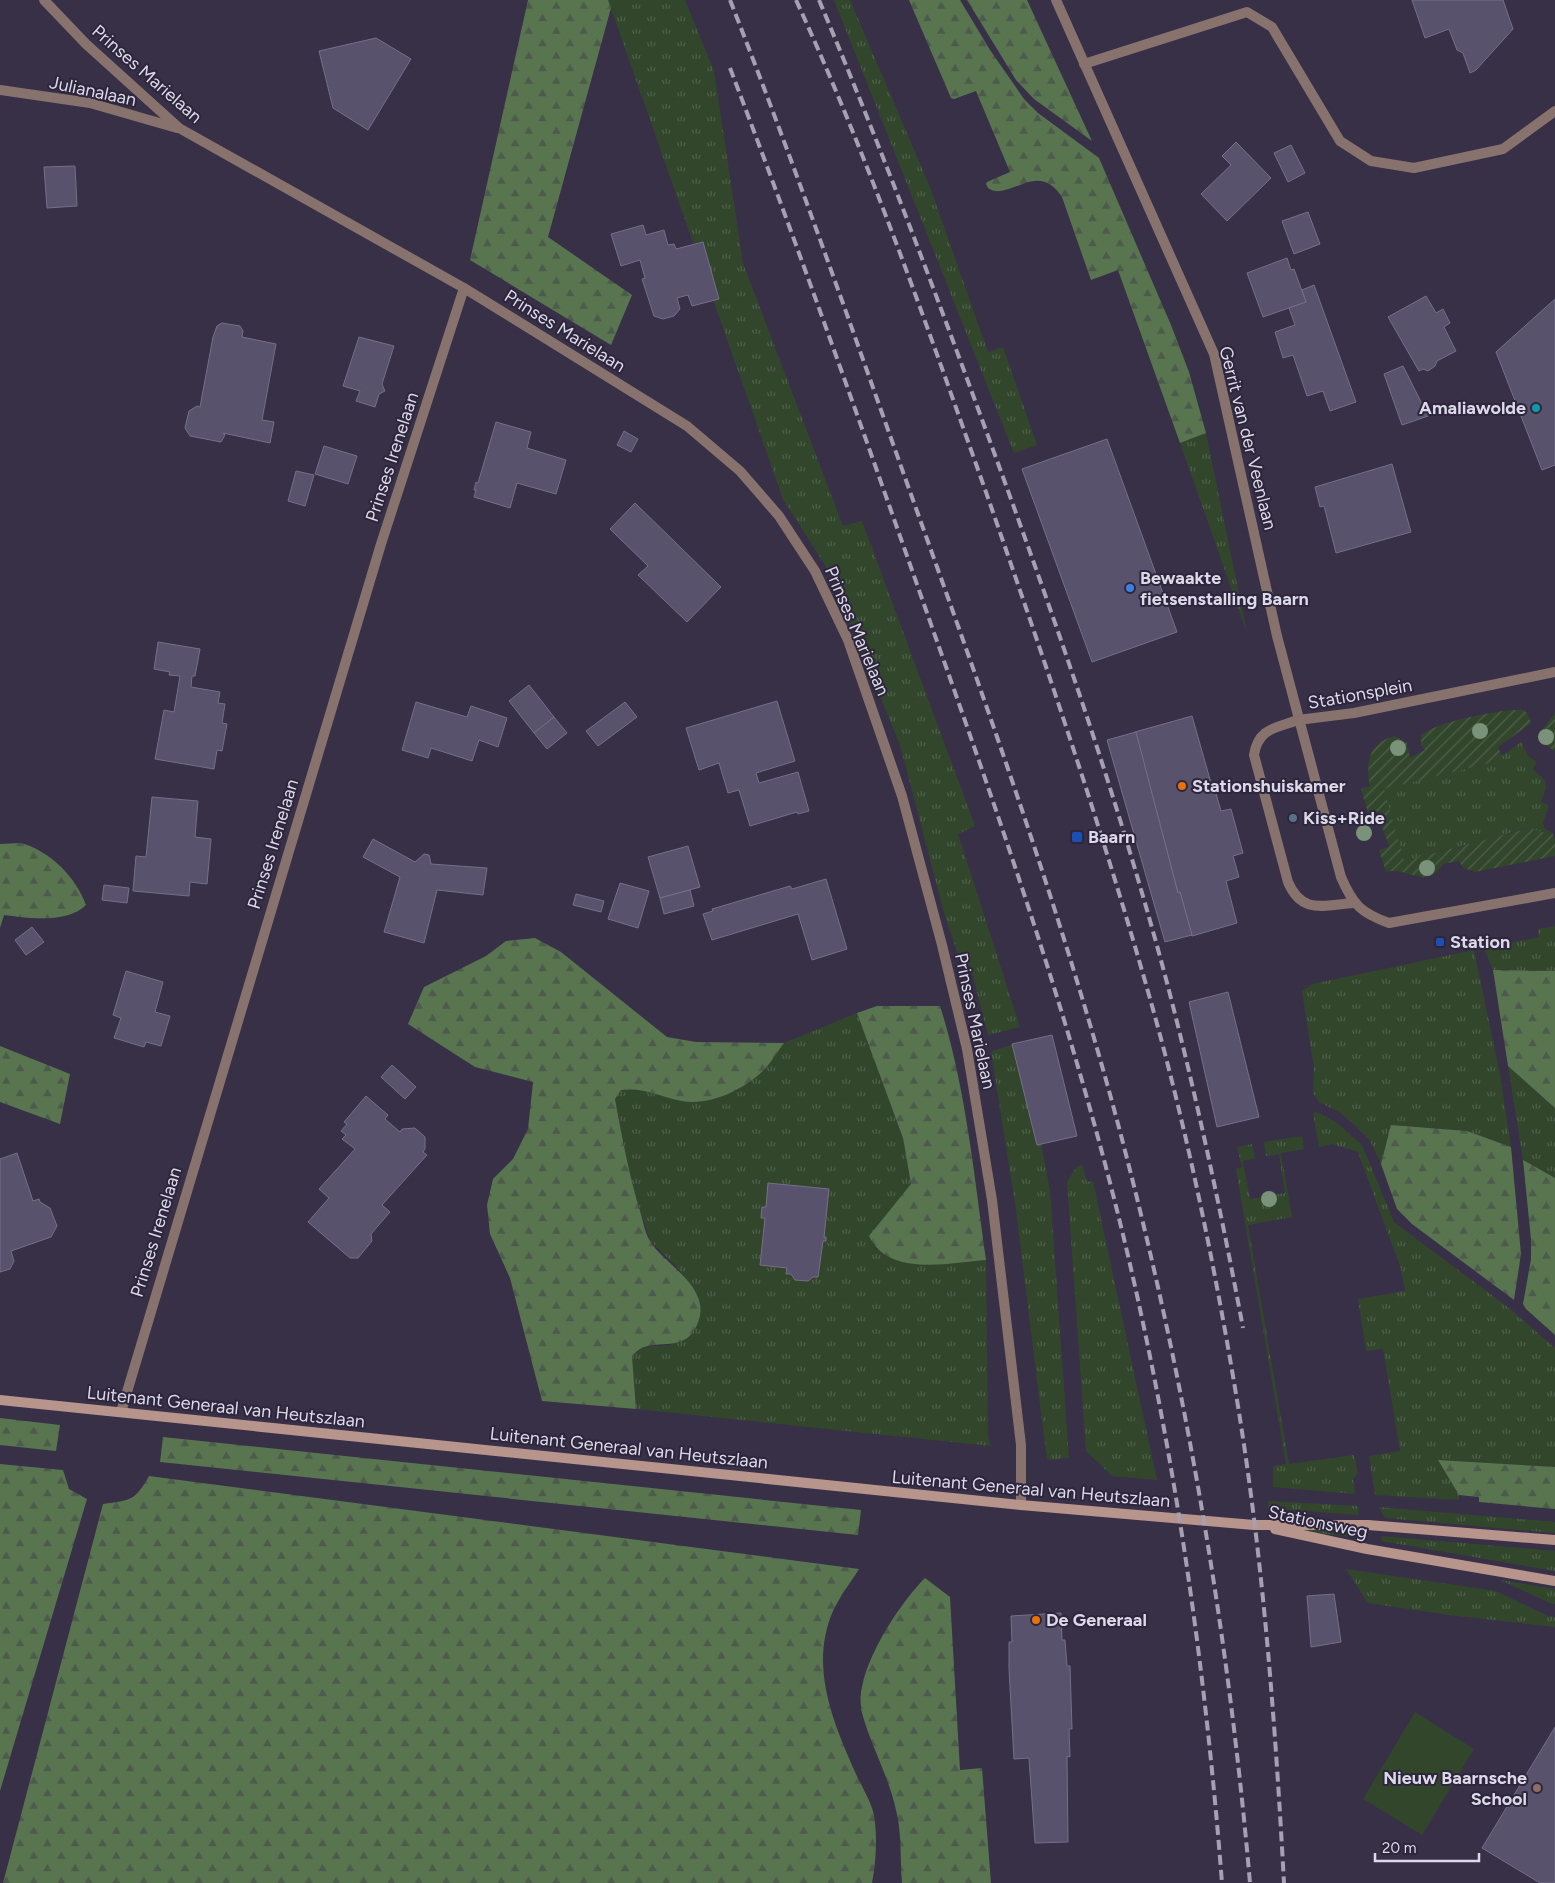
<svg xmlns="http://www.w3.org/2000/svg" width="1555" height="1883" font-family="Figtree,sans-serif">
  <defs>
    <pattern id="grass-tufts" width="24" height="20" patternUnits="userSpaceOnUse" patternTransform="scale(1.25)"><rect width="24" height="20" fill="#32462c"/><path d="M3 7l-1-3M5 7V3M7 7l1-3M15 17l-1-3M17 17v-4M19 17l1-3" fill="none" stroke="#4f604b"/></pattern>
    <pattern id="forest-firs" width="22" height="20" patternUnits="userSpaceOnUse" patternTransform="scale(1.25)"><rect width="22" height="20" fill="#587550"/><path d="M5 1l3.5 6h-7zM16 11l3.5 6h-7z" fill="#4d5b4b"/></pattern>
    <pattern id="garden-furrows" width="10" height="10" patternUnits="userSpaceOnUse" patternTransform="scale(1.25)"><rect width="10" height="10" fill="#32462c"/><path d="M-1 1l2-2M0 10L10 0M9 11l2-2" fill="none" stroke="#4f604b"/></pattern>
  </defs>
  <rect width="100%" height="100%" fill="#373047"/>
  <g fill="url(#grass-tufts)">
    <path d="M608,0H685L714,71L743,263L843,526L862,521L975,826L958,834L1020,1027L988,1035L970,965L958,955L943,909L900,745L828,570L783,499Z"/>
    <path d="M834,0H850L930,187L988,352L1003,347L1037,445L1014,453Z"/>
    <path d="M1206,433L1247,633L1180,443Z"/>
    <path d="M1521,742L1529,757L1537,762L1533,769L1545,781L1546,788L1541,802L1549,805L1543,823L1545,829L1552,832L1545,833L1529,828L1404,861L1383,789L1494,762Z"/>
    <path d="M1555,926V971L1493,970L1484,948L1539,937L1538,929Z"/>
    <path d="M1474,950L1500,1074L1511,1147L1467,1131L1392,1125L1381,1164L1370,1141L1356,1126L1339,1112L1319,1102L1313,1093L1314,1068L1302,991L1312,984Z"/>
    <path d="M857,1013L903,1138L911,1184L875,1248C910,1271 946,1263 986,1260L988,1435L991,1446L636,1409L632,1356L643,1347L670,1345L697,1325L700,1309L698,1295L677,1267L650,1241L629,1175L615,1099L621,1090L636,1088L713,1099L736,1091L763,1071L784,1043Z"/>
    <path d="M1013,1045L1037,1145L1041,1144L1050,1190L1069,1458L1048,1460L1046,1453L1016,1210L991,1051Z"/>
    <path d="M1508,1066L1555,1108V1178L1523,1160Z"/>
    <path d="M1317,1112L1336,1122L1362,1145L1394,1222L1509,1308L1555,1348V1467L1438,1460L1459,1495V1500L1375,1495L1369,1456L1400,1451L1383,1349L1366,1351L1358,1299L1405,1291L1401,1269L1358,1152L1332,1144L1319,1147L1313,1113Z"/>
    <path d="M1302,1136L1304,1149L1281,1153L1292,1217L1248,1225L1289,1464L1354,1455L1358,1473L1353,1479L1355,1494L1273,1487V1466L1286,1464L1236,1169L1242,1167L1237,1147L1252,1144L1255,1158L1243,1161L1250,1199L1285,1193L1279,1154L1266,1156L1264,1142Z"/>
    <path d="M1082,1164L1087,1182L1093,1181L1157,1480L1112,1476L1086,1451L1067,1182L1075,1169Z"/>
    <path d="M1268,1501L1358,1506L1359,1514L1358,1515L1268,1508Z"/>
    <path d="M1379,1507L1555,1522V1533L1385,1518Z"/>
    <path d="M1280,1526L1361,1534L1360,1538L1280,1529Z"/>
    <path d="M1382,1536L1555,1551V1571L1381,1541Z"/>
    <path d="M1346,1569L1496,1591L1548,1616L1555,1617V1627L1449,1615L1368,1603Z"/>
    <path d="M1500,1580L1555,1589V1604H1552Z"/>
  </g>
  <g fill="url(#forest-firs)">
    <path d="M528,0H608L611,8L548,237L632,295L611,345L470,260Z"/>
    <path d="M909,0H960L990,50L1024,99L1038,113L1099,158L1171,325L1189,372L1206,433L1180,443L1118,270L1091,280L1062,197C1037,158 1009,203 988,188L986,184L987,182L1010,172L976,91L954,99L951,98Z"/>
    <path d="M967,0H1027L1092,141L1034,99L1016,80Z"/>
    <path d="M21,843C50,851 76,877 86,905C67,924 28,918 4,915L0,928V844Z"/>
    <path d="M535,938L561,952L667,1037L696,1042L784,1043C777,1052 771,1063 763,1071C743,1090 710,1106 682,1101C660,1097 644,1087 621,1090L615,1099C622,1137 629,1175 640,1211C643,1221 645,1233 650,1241C664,1265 714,1287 697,1325C686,1350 664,1341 644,1347C640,1348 635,1353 632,1356L636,1409L542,1401L510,1278L490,1234L487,1205L493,1179L513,1159L528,1129L533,1082L475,1067L408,1024L424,987L486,956L506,941Z"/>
    <path d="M1493,970L1555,971V1108L1508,1066Z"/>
    <path d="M877,1006H940C966,1088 974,1175 986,1260C949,1263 888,1277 869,1236L911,1184L903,1138L857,1013Z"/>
    <path d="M0,1046L70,1074L60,1124L0,1102Z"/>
    <path d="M1391,1125L1467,1131L1511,1147L1521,1254L1514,1300L1412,1224L1397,1209L1381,1164Z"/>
    <path d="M1523,1160L1555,1178V1335L1526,1309L1523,1304L1531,1259V1239Z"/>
    <path d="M0,1418L60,1425L56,1451L0,1445Z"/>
    <path d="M163,1437L861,1510L858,1535L160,1462Z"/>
    <path d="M1438,1460L1555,1467V1509L1479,1502V1497L1459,1495Z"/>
    <path d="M0,1464L63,1470L69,1489L87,1499L0,1791Z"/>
    <path d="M149,1476L859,1569C851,1582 840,1596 833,1611C809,1666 833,1722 855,1772C861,1785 869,1798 873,1811C878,1831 876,1863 872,1883H3L103,1504C131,1500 135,1501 149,1476Z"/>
    <path d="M925,1578L950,1597L960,1770L982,1768L991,1883H902C900,1860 902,1833 896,1810C889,1777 871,1746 862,1713C852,1674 899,1604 925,1578Z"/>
  </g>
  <path fill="#32462c" d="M1415,1712L1474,1749L1422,1835L1363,1799Z"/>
  <g fill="url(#garden-furrows)">
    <path d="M1524,710L1528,714L1531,723L1498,747L1502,756L1494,762L1384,789L1404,861L1530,828L1545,833L1552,832L1555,840V856L1475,872L1463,868L1459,861L1443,864C1427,891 1406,866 1386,872L1379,850L1389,847L1377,811L1368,813L1361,789L1370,786C1365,763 1369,742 1395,736L1407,743L1410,758L1425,750L1421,745V736C1430,723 1506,708 1524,710Z"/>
    <path d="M1555,713V751L1542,743L1539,737L1541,731Z"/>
  </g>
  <g fill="#59526c" stroke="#766f8a">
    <path d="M1412,0H1503L1513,29L1476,70L1470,73L1463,53L1457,50L1449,29L1425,38Z"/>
    <path d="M376,38L411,59L368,130L333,108L319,51Z"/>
    <path d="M1236,142L1271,178L1227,221L1201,194L1231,165L1222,156Z"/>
    <path d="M1291,145L1305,173L1288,182L1274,153Z"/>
    <path d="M75,166L77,206L47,208L44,167Z"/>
    <path d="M1308,212L1320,244L1294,254L1282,221Z"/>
    <path d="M643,225L646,235L664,230L668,245L674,244L676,249L703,242L719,299L692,306L688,295L677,298L680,309L674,316L663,319L654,316L642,279L645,278L640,260L621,266L611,234Z"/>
    <path d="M1287,258L1291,270L1294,269L1306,302L1263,317L1247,273Z"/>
    <path d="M1314,285L1356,402L1330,411L1323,391L1307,396L1293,355L1283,358L1275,332L1295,325L1289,308L1306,302L1302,290Z"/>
    <path d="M1426,296L1436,313L1443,309L1450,323L1444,327L1456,351L1437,361L1435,366L1428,371L1423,369L1419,371L1388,317Z"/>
    <path d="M1555,299V465L1542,470L1496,352Z"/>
    <path d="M222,323L240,326L243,331L242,337L276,344L262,420L274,422L270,443L223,433L225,435L221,442L190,436L185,428L189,411L197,406L200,407L213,337L217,326Z"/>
    <path d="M359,337L394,346L382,384L385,391L379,394L375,407L356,401L360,391L343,386Z"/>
    <path d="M1403,366L1428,416L1402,425L1384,374Z"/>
    <path d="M496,422L531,432L527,448L566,460L556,494L517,483L510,508L474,497L476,490H474L476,482L478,483Z"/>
    <path d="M624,431L638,439L631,452L617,445Z"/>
    <path d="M1107,439L1177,632L1092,662L1022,469Z"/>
    <path d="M324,446L357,456L348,484L315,474Z"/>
    <path d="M1392,464L1411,532L1336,553L1324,506L1320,507L1315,487Z"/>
    <path d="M296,471L314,475L305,506L288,501Z"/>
    <path d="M635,503L721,587L687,622L638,575L648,566L610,529Z"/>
    <path d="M158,642L200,649L195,676H192L191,687L220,692L218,703L225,704L222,723L227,724L222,751L217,750L214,769L155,759L164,710L174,712L180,676L169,675L170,672L154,669Z"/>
    <path d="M529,685L554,717L534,733L509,701Z"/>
    <path d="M777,701L795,761L756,773L759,783L798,772L809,811L798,814L797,812L750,826L739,790L728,793L719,763L699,770L686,728Z"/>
    <path d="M416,702L467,717L471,706L507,718L498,747L479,740L472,761L431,748L428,758L402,750Z"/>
    <path d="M625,702L637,717L598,746L586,731Z"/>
    <path d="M1192,716L1213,790H1215L1221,811L1231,809L1243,853L1233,856L1239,877L1226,881L1237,923L1192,936L1180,892L1178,893L1135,732Z"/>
    <path d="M554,717L567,733L547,749L534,733Z"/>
    <path d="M1136,732L1178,893L1180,892L1192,935L1165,942L1107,740Z"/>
    <path d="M152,797L198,801L195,837L211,839L207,884L190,882L189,896L133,891L136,856L146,857Z"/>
    <path d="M373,839L415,862L424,854L429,855L431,864L487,868L483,895L437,890L424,943L384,932L400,877L363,857Z"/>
    <path d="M688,846L700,887L660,898L648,857Z"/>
    <path d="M826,879L847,949L812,960L798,914L712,940L703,914L713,911L712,909L790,886L792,889Z"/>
    <path d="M620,883L649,891L638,928L608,919Z"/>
    <path d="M104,885L129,888L127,903L102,900Z"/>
    <path d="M690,890L694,906L664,914L660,898Z"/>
    <path d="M576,894L604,901L601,912L573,905Z"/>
    <path d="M32,927L44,942L26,955L15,940Z"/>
    <path d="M126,971L163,982L155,1012L170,1016L161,1046L146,1042L144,1047L114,1038L121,1018L113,1015Z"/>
    <path d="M1228,992L1259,1117L1217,1127L1189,1002Z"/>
    <path d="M1052,1035L1077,1136L1037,1145L1012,1044Z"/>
    <path d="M392,1065L416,1087L405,1099L381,1077Z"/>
    <path d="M366,1096L388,1115L385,1119L400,1132L402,1129L415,1128L425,1137V1149L423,1152L427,1155L382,1205L390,1212L371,1234L372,1241L358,1258H350L308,1222L329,1198L319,1189L355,1149L342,1139L346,1135L341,1131L347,1124L344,1122Z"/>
    <path d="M17,1153L33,1201L39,1199L40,1202L50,1208L57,1226L51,1237L11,1251L14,1261L10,1269L0,1272V1159Z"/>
    <path d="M768,1183L829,1189L824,1237H826V1241H823L818,1277H813L808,1281L795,1280L791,1274H786L787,1268L760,1265L765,1218H761L762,1207H766Z"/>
    <path d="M1334,1594L1341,1642L1311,1647L1307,1596Z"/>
    <path d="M1061,1613L1062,1640H1065L1067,1666H1070L1072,1729H1069L1070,1757L1067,1756L1068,1842L1035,1843L1029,1758L1014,1759L1009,1669V1642H1012L1011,1616Z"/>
    <path d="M1555,1727V1883H1540L1482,1848Z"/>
  </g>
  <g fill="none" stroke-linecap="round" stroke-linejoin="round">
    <path stroke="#88726d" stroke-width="10" d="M1298,720C1276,728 1258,728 1254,755L1288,882C1302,915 1324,905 1354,903"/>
    <g stroke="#88726d" stroke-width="10">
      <path d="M44,0L86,44L179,128L464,288L687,426L740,471L779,516L815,571L848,640L902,796L942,945L967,1049L992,1200L1021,1445V1505"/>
      <path d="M1056,0L1214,354L1277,636L1341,877C1353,905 1361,913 1389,923L1555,893"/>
      <path d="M1084,64L1247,12L1272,27L1340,141L1371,161L1414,168L1503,149L1555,111"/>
      <path d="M0,90L90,103L177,128"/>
      <path d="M1298,720L1354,713L1555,672"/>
      <path d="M121,1412L381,544L464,288"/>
    </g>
    <g stroke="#b7948c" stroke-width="10">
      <path d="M0,1400L1021,1505L1254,1525H1368L1555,1540"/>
      <path d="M1275,1529L1367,1549L1555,1581"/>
    </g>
    <g stroke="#a6a1b2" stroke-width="4" stroke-dasharray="10 5" stroke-linecap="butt">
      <path d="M730,0C795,165 853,332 913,500C984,698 1055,895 1111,1098C1181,1355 1227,1618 1250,1883"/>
      <path d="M796,0C870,161 928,329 987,495C1043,656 1098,817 1145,981C1184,1116 1213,1256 1236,1394C1263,1556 1275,1719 1284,1883"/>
      <path d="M819,0C878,140 932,283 984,425C1051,608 1116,791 1166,979C1196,1094 1221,1211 1243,1328"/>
      <path d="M730,68C801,254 867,442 933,630C1008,842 1082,1054 1132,1273C1178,1475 1206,1677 1222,1883"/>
    </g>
  </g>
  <g fill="#7a917a">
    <circle cx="1480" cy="731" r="8"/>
    <circle cx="1546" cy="737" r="8"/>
    <circle cx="1398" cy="748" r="8"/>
    <circle cx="1364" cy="833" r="8"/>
    <circle cx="1427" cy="868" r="8"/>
    <circle cx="1269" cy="1199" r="8"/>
  </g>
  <circle fill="#0f9aa8" stroke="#2d263d" stroke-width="2" cx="1536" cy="408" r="5"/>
  <circle fill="#3f7fe0" stroke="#2d263d" stroke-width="2" cx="1130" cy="588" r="5"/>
  <g fill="#e8710a" stroke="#2d263d" stroke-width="2">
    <circle cx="1182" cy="786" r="5"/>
    <circle cx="1036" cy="1620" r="5"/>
  </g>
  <circle fill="#5c6f8a" stroke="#2d263d" stroke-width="2" cx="1293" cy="818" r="5"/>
  <g fill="#1a4fb4" stroke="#2d263d" stroke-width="2">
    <rect x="1071" y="831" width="12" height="12" rx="2.5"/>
    <rect x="1435" y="937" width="10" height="10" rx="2.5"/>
  </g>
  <circle fill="#8d6e63" stroke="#2d263d" stroke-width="2" cx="1537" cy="1788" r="5"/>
  <g text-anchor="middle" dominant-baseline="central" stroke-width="4" stroke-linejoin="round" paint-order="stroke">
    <g font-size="18" fill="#ddd9e8" stroke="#2d263d">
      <text transform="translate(147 74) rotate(41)">Prinses Marielaan</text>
      <text transform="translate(93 91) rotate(12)">Julianalaan</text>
      <text transform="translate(565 331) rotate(32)">Prinses Marielaan</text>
      <text transform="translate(1248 438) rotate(76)">Gerrit van der Veenlaan</text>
      <text transform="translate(392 457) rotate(-72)">Prinses Irenelaan</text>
      <text transform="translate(857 631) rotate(67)">Prinses Marielaan</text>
      <text transform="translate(1360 694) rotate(-10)">Stationsplein</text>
      <text transform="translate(273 844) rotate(-73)">Prinses Irenelaan</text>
      <text transform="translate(975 1021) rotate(78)">Prinses Marielaan</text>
      <text transform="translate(156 1232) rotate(-73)">Prinses Irenelaan</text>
      <text transform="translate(226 1407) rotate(6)">Luitenant Generaal van Heutszlaan</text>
      <text transform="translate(629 1448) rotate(6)">Luitenant Generaal van Heutszlaan</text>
      <text transform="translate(1031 1489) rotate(5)">Luitenant Generaal van Heutszlaan</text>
      <text transform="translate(1318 1522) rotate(12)">Stationsweg</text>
    </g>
    <g font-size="18" font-weight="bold" fill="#ddd9e8" stroke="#2d263d" text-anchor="start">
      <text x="1526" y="408" text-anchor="end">Amaliawolde</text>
      <text x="1140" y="578">Bewaakte<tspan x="1140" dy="21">fietsenstalling Baarn</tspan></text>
      <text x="1192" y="786">Stationshuiskamer</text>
      <text x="1303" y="818">Kiss+Ride</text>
      <text x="1088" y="837">Baarn</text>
      <text x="1450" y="942">Station</text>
      <text x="1046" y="1620">De Generaal</text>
      <text x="1527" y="1778" text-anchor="end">Nieuw Baarnsche<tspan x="1527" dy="21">School</tspan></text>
    </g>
  </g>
  <path d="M1375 1853v8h104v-8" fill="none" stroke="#ddd9e8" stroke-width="2.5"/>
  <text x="1382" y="1853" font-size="15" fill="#ddd9e8" stroke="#2d263d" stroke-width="4" paint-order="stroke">20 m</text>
</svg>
